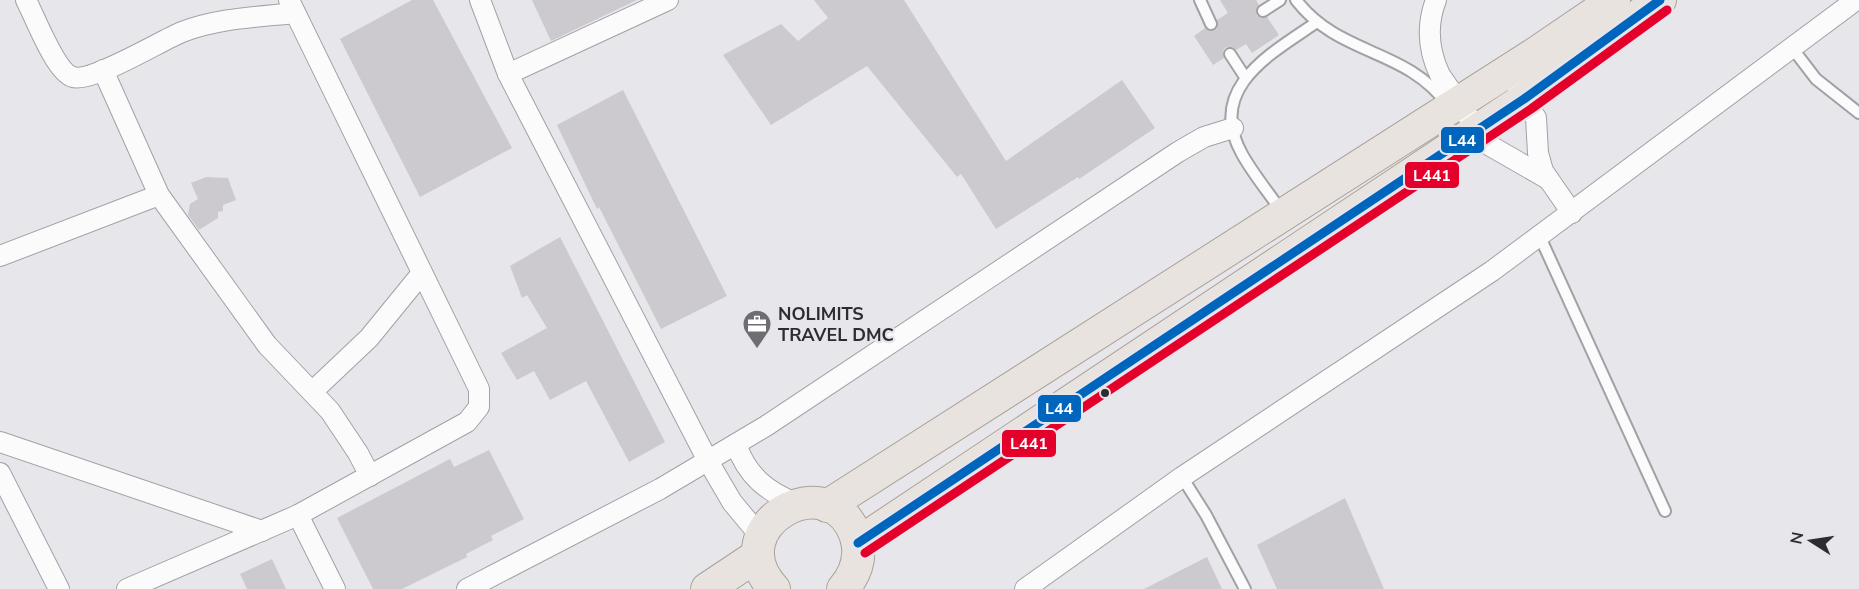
<svg xmlns="http://www.w3.org/2000/svg" width="1859" height="589" font-family="'Nunito Sans',sans-serif">
  <rect width="100%" height="100%" fill="#e7e6eb"/>
  <g fill="#cccace">
    <path d="M412,0H433L512,148L420,197L340,39Z"/>
    <path d="M532,0H637L551,41Z"/>
    <path d="M814,0H904L1006,161L1122,80L1155,128L1079,179L1078,177L996,229L961,174L957,177L867,66L771,125L723,55L781,24L798,41L828,18Z"/>
    <path d="M1220,0H1256L1259,5L1256,11L1257,16L1267,17L1279,35L1252,53L1246,44L1236,50L1226,47L1223,51L1224,58L1213,65L1194,36L1205,28L1211,31L1217,29V20L1228,13Z"/>
    <path d="M623,90L727,296L661,329L599,207L597,209L557,125Z"/>
    <path d="M206,177L228,178L236,200L223,205V211L218,212V218L199,230L188,215L190,204L198,199L191,183Z"/>
    <path d="M560,237L665,442L629,462L586,381L550,400L534,371L517,380L501,353L547,328L527,295L522,298L510,266Z"/>
    <path d="M489,450L524,519L491,536L493,540L466,554L467,557L402,589H373L337,518L450,459L454,467Z"/>
    <path d="M1345,498L1384,589H1277L1257,545Z"/>
    <path d="M1207,557L1222,589H1144Z"/>
    <path d="M272,559L286,589H247L240,574Z"/>
  </g>
  <g fill="none" stroke-linecap="round" stroke-linejoin="round">
    <g stroke="#a2a1a5" stroke-width="14">
      <g id="service">
        <path d="M1200,0L1211,24"/>
        <path d="M1296,0C1340,57 1405,47 1448,105"/>
        <path d="M1263,11L1280,0"/>
        <path d="M1793,49L1816,79L1859,113"/>
        <path d="M1230,54L1245,77"/>
        <path d="M1282,212C1269,193 1253,174 1242,154C1205,88 1272,53 1317,22"/>
        <path d="M1540,237L1665,511"/>
        <path d="M1182,477L1206,515L1245,589"/>
      </g>
    </g>
    <g stroke="#a2a1a5" stroke-width="22">
      <g id="minor">
        <path d="M26,0C35,17 56,73 73,77C92,83 160,41 182,32C218,18 258,17 295,13"/>
        <path d="M480,0L508,74L708,461L732,502L761,537"/>
        <path d="M1436,0C1426,26 1428,50 1440,75L1487,144L1548,179"/>
        <path d="M103,70L159,195L267,345L330,411L358,453L370,476"/>
        <path d="M508,74L668,0"/>
        <path d="M1518,90L1536,118L1538,153L1543,171L1572,213"/>
        <path d="M0,256L159,195"/>
        <path d="M313,391L369,338L422,273"/>
        <path d="M0,442L262,531"/>
        <path d="M736,444C747,476 767,492 798,504"/>
        <path d="M0,473L59,589"/>
        <path d="M298,515L335,589"/>
        <path d="M127,589L298,515L467,422L479,407V389L289,0"/>
        <path d="M467,589L660,489L766,426L1178,152L1204,137L1233,128"/>
        <path d="M1025,589L1182,477L1492,271L1856,0"/>
      </g>
    </g>
    <g stroke="#aaa299" stroke-width="34">
      <g id="primary">
        <path d="M827,506L1536,53L1614,0"/>
        <path d="M858,543L1524,99L1660,0"/>
        <path d="M707,589L758,555"/>
        <path d="M774,589C716,526 831,461 856,537C862,557 856,574 843,589"/>
      </g>
    </g>
    <use href="#service" stroke="#fbfbfc" stroke-width="10"/>
    <use href="#minor" stroke="#fbfbfc" stroke-width="20"/>
    <use href="#primary" stroke="#e8e3de" stroke-width="32"/>
    <g stroke="#e6e5ec" stroke-width="14">
      <path id="bus-1" d="M858,543L1524,99L1660,0"/>
    </g>
    <g stroke="#e6e5ec" stroke-width="14">
      <path id="bus-2" d="M865,553L1531,109L1667,10"/>
    </g>
    <use href="#bus-1" stroke="#0065bd" stroke-width="9"/>
    <use href="#bus-2" stroke="#e4002b" stroke-width="9"/>
  </g>
  <defs>
    <g id="office-pin" transform="scale(1.5)"><path d="M0 17L-7.5 6A9.5 9.5 0 1 1 7.5 6Z" fill="#6e6d71" stroke="#e6e5ec"/><path d="M-6-3h4V-5.5h4V-3h4V5H-6ZM-1-4.5V-3h2v-1.5ZM-6 0V1H6V0Z" fill="#fff"/></g>
  </defs>
  <g fill-rule="evenodd">
    <use href="#office-pin" x="757" y="324"/>
  </g>
  <circle fill="#2d2c2f" stroke="#e6e5ec" stroke-width="2" cx="1105" cy="393" r="5"/>
  <g text-anchor="middle" dominant-baseline="central" stroke-width="4.5" stroke-linejoin="round" paint-order="stroke">
    <g font-size="18" font-weight="bold" fill="#2d2c2f" stroke="#e6e5ec" text-anchor="start">
      <text x="778" y="314">NOLIMITS<tspan x="778" dy="21">TRAVEL DMC</tspan></text>
    </g>
  </g>
  <g stroke="#e6e5ec" stroke-width="2">
    <rect x="1440" y="126" width="45" height="28" rx="6" fill="#0065bd"/>
    <rect x="1404" y="161" width="56" height="28" rx="6" fill="#e4002b"/>
    <rect x="1037" y="394" width="45" height="29" rx="6" fill="#0065bd"/>
    <rect x="1001" y="429" width="56" height="29" rx="6" fill="#e4002b"/>
  </g>
  <g font-size="16" text-anchor="middle" font-weight="bold" fill="#fff">
    <text x="1462" y="146">L44</text>
    <text x="1432" y="181">L441</text>
    <text x="1059" y="414">L44</text>
    <text x="1029" y="449">L441</text>
  </g>
  <g transform="translate(1811 541) rotate(282)" stroke="#e6e5ec" stroke-width="4.5" paint-order="stroke">
  <path d="M0-4.5L10 22L0 15L-10 22Z" fill="#2d2c2f"/>
  <text y="-9" font-size="16" font-weight="bold" text-anchor="middle" fill="#2d2c2f">N</text>
  </g>
</svg>
